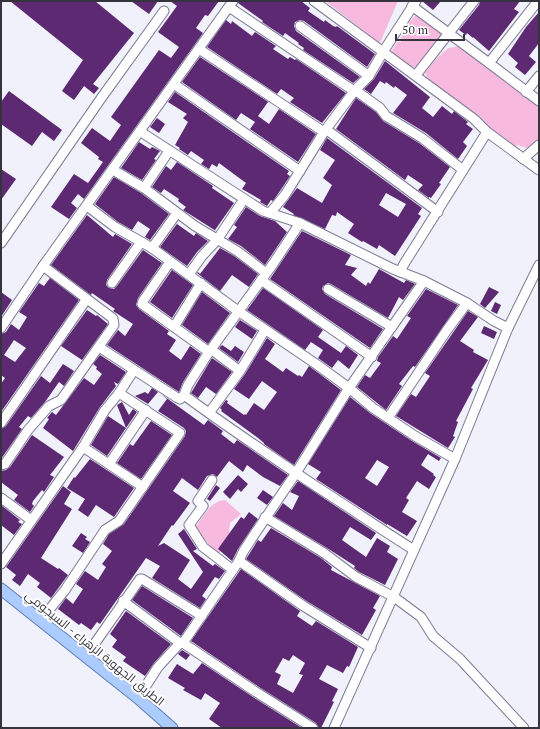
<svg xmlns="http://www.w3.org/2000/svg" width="540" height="729" font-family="'PT Serif',Cairo,serif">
  <rect width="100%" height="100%" fill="#f1f1fc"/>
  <g fill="#f8b9df">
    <path d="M325,1H398L380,43Z"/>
    <path d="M418,13L442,33L435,51L421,65H417L409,71L390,61L392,51L397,42H401C401,30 410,21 418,13Z"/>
    <path d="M462,46L539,106V138L529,149L518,145L511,148L428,80L425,73L436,59L448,48Z"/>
    <path d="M225,500L241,514L230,523L228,544L219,553L213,549L195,528C203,517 210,501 225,500Z"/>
  </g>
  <g fill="#5c2972" fill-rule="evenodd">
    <path d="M10,1H95L134,33L93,84L99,88L94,94L84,86L74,100L62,91L83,60Z"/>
    <path d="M131,1H158L149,14Z"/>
    <path d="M170,1H219L208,16L205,15L196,28L203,33L84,199L78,194L71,203L77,208L69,219L51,207L74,174L88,183L103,162L98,159L99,157L81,143L92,128L110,141L121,125L111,117L159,50L171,58L179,47L158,32L177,6Z"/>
    <path d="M239,1H301L310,8L308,11L324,22L325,20L333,26L336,27L337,26L375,54L367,67L304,21L300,20L295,22L294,26L296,31L360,77L353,83L303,50L304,48L298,44L299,43L285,33L283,36L262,22L263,21L238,3Z"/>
    <path d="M422,1H441L433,10Z"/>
    <path d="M480,1H520L514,9L519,12L489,51L473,37V38L467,33L466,35L459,30L479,5Z"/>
    <path d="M539,12V43L529,56L536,62L525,75L515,67L518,63L508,54L526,27Z"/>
    <path d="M226,20L231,24L232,21L252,36L255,32L276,46L273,49L288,59L290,57L295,60L296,59L346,93L322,123L290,102L294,98L281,89L277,94L207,47Z"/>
    <path d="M200,57L270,103L268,102L258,116L269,124L279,109L316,134L298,162L250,129L255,122L241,113L236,120L182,82Z"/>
    <path d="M385,61L430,97L422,108L433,117L442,106L452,114L454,111L468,122L466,124L473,129L463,142L467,146L458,159L426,133L393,113L407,95L395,86L394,88L386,82L385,84L380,81L371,94L364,89L374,79Z"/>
    <path d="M9,91L62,130L54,141L42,132L32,146L1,124V102Z"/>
    <path d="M175,92L289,171L287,174L290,176L280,191L273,201L271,200L267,206L260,202L261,200L242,189L246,183L219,163L217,167L212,164L209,169L201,164L204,160L191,151L188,155L179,149L180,148L175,145L188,122L183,118L187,114L168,102Z"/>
    <path d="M356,98L376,112L383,121L419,143L450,167L439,183L441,184L431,198L429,197V198L418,190L423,185L408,175L405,180L336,129Z"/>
    <path d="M157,118L165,124L159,133L150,127Z"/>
    <path d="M327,138L422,208L418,214L421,216L395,256L379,245L377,249L363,241L362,242L348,233L354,224L337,212L336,216L332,215L325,229L293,215L294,214L283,207L297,188L322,203L332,185L323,178L335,160L320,150ZM386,193L406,204L398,217L379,205Z"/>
    <path d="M139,142L150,149L152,147L160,151L154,159L156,160L142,180L121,168Z"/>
    <path d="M177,162L213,186L212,188L234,203L215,230L216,231L183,210L186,207L178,201L179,199L164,189L161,193L152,187L166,166L171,170Z"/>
    <path d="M1,169L16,179L1,200Z"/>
    <path d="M114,177L141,193L169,214L150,240L145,237L150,229L138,221L132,230L118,222L95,204Z"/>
    <path d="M246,207L260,216L275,221L287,232L265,265L241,246L228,239L237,227L234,225Z"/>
    <path d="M87,215L113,237L115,234L132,244L107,280L106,285L109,288L114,289L117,286L143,250L162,263L138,298L136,305L139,309L169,331L167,334L176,340L169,351L181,360L190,346L201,354L183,382L179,392L107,345L118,330L125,336L133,324L113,311L115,309L92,293L91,295L51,265Z"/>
    <path d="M179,221L177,224L194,236L196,233L208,241L197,252L187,266L160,247Z"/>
    <path d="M302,231L351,255L345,265L357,268L351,275L366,286L368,282L370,284L379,269L404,283L406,280L415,284L403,300L399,297L388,318L331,284L328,283L323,286L322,289L325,294L383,329L370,348L270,279Z"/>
    <path d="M220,248L234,256L258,274L249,287L232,275L220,291L197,273L198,272L200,274Z"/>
    <path d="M172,270L193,285L172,318L150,302Z"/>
    <path d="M50,278L79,300L1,412V384L5,378L1,375V334L6,332L11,324L19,330L27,317L19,312L39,283L44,286ZM14,340L26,348L15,362L4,355Z"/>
    <path d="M489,287L499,292L485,308L480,304Z"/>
    <path d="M263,288L323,330L318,337L341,353L346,346L358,355L349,369L338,360L332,368L318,358L323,350L311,342L305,350L247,310Z"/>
    <path d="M426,289L458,305L415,367L413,366L399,384L402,386L386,410L357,387L365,375L370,378L381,363L377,361L378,357L393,336L397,339L411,318L407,316Z"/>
    <path d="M1,292L12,300L1,317Z"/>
    <path d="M202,292L230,313L208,344L182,325Z"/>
    <path d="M495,302L501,305L497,314L491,311Z"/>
    <path d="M87,310L96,316L97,315L108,324L82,360L61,346Z"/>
    <path d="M468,311L478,317L460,341L474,350L473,352L488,360L471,388L473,389L456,421L458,422L453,436L455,437L448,448L396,416L411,394L416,397L430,376L425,373Z"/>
    <path d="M240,320L257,331L252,339L235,327Z"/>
    <path d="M484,326L497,332L494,339L481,333Z"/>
    <path d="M267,338L275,344L265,359L283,372L286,368L298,376L299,375L302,377L309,366L341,390L294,465L264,444V443L258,438L221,411L222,410L220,408L226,400L228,401L227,403L244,415L245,414L246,415L254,403L264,410L277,392L262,381L249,399L234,389L245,374Z"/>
    <path d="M222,345L231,351L235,346L244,352L238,362L219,348Z"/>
    <path d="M100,355L126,372L118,384L114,382L116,386L100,407L73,451L43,428L49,419L47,418L52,412L56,415L84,378L94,385L102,374L96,369L97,367L93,364Z"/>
    <path d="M212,358L232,372L216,394L206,387L198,398L191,393Z"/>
    <path d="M63,364L74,371L64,386L59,382L45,402L31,418L28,416L19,427L22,429L1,459V429L6,426L41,376L50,383Z"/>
    <path d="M152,388L158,392L148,404L135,396L145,392L148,394Z"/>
    <path d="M161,394L204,425L208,420L223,431L221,434L234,444L237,440L288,475L280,486L263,477L247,465L243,472L229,461L217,477L213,474L207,476L198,490L182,478L173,491L190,503L173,526L172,525L158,546L164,543L190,560L178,579L191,589L203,572L178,534L184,529L197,549L193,551L213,566L215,564L225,571L219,579L215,577L202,596L206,599L200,608L152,578L160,566L146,558L100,624L97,622L91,630L81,623L79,625L58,609L66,598L73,604L83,589L76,584L85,571L98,580L106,567L102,564L112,551L103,544L109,534L124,524L185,436L186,431L184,428L158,411L167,399Z"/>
    <path d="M350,397L370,413L412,441L441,458L439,461L428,454L421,465L434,474L433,475L436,477L429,489L417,481L406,498L409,500L402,512L417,521L407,536L387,524V525L316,479L321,472L308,464ZM377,460L389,467L377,486L365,478Z"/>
    <path d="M122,402L129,415L133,409L137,412L126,428L117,405Z"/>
    <path d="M108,416L126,428L107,456L91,445Z"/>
    <path d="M151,421L172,435L141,479L117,463L130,444L133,446Z"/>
    <path d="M32,435L64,457L50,475L54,477L44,492L42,490L33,501L32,504L34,506L30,512L14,500L18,495L1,482V471L6,470L10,467Z"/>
    <path d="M90,459L134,488L114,517L96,505L88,517L78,510L85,499L67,488L74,477L75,478Z"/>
    <path d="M238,475L248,484L241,492L238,489L230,499L223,492Z"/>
    <path d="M298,481L376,533L371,540L350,527L342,540L366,557L377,538L390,546L387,552L398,559L385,585L359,572L354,568L355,566L327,548L274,516L283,503L292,510L299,496L290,492Z"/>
    <path d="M216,485L220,488L210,501L207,499Z"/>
    <path d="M63,486L71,492L64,504L72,509L41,558L58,569L59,568L68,575L51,598L37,587L40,583L28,574L20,586L12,580L16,575L6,567Z"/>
    <path d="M263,490L273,497L267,505L257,498Z"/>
    <path d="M1,505L20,520L18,522L22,524L14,535L1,525Z"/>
    <path d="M249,512L258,519L238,549L232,561L218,549L241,517L244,519Z"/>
    <path d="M271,528L321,558L332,567L331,570L380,596L373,608L376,610L362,635L305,600L246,559L258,540L261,542Z"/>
    <path d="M81,533L87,537L85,539L90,542L83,553L72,546Z"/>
    <path d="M241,569L300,611L297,616L312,626L316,621L358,647L349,667L347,666L343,673L327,665L319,679L338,689L332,701L334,702L321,728H319L316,723L259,687L191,641ZM293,655L305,663L299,674L303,675L293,693L277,684L281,675L275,672L283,658L289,661Z"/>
    <path d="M142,586L193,618L181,636L132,600Z"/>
    <path d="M126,611L171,644L154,663L145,676L123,661L126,657L112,647L117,640L110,634Z"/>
    <path d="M182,650L190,655L186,660L178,654Z"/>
    <path d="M202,663L253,697L302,728H222L209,719L220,703L205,693L201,700L183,690L185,688L168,678L177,664L193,674Z"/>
  </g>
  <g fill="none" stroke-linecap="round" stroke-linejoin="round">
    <g stroke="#7c7b94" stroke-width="11">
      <g id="minor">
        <path d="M314,1L474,119L487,132L539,170"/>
        <path d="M412,6L489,63L539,101"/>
        <path d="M229,7L354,91"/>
        <path d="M300,26L369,76"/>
        <path d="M199,49L324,132"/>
        <path d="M489,63L538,1"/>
        <path d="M416,75L474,1"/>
        <path d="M174,84L300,171"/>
        <path d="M355,90L380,108L386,116L422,138L463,170"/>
        <path d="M526,92L539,76"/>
        <path d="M327,130L438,212"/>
        <path d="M141,132L263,211L300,223L393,269L424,281L467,303L494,321L508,328"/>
        <path d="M523,159L539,145"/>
        <path d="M113,170L144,188L195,226L237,251L266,273"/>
        <path d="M144,188L169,151"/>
        <path d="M87,206L115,227L152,248L238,311L316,364L349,388L373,408L415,436L455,459"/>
        <path d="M270,213L285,195L324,132L355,90L369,76L383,52L416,1"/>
        <path d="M300,223L273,264L209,352L188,385L184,395C227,427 272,457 317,487C350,508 382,530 414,550"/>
        <path d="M1,243L102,97L164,11"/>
        <path d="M152,248L177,213"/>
        <path d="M170,262L143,301L142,304L209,352"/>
        <path d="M400,272L404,264L487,132"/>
        <path d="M189,274L202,256L217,240L244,199"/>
        <path d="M261,280L372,357"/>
        <path d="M112,283L141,242"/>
        <path d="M328,289L392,327"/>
        <path d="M174,327L201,283"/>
        <path d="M1,328L43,266L233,1"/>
        <path d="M99,347L176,397L180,399L184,395"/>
        <path d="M212,350L240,371"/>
        <path d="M209,413L240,371L265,330"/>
        <path d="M388,418L447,330L467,303"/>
        <path d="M1,423L86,300"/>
        <path d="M83,447L143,487"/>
        <path d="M109,464L146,410"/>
        <path d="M1,465L5,464L28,430L49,406L61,400L114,325L113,319L111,317L43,266"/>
        <path d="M212,480L198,501L203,506L189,525L203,547L233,570"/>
        <path d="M1,498L31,520"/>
        <path d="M265,517L324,553L356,577L394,597L421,617L433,636L460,659L524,728"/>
        <path d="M239,561L302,605L371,648"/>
        <path d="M1,564L83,447L105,410L119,393L134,370"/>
        <path d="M123,601L180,643"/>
        <path d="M41,620L65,590L105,530L119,521L180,433L119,393"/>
        <path d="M183,643L256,692L313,728"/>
        <path d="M86,656L140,579H142L202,616"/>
        <path d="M138,698L158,667L180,643H183L239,561L243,552L256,532L296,473L349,388L424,281"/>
        <path d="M334,728L455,459L508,328L539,265"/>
      </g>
    </g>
    <g stroke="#5e7fbb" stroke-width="13">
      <path id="major" d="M1,589L138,698L172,728"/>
    </g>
    <use href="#minor" stroke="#fff" stroke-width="9"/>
    <use href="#major" stroke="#accbfe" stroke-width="11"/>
  </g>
  <g text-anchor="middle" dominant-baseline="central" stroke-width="4" stroke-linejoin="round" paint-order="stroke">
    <g font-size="12" fill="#34333e" stroke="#fff">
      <text transform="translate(95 648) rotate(39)">الطريق الجهوية الزهراء - السيجومي</text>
    </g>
  </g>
  <rect width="540" height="729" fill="none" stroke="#34333e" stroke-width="4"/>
  <path d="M396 34v6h68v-6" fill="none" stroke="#34333e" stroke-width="2"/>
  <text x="402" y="34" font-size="12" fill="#34333e" stroke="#ffffff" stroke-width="3" paint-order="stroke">50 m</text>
</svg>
